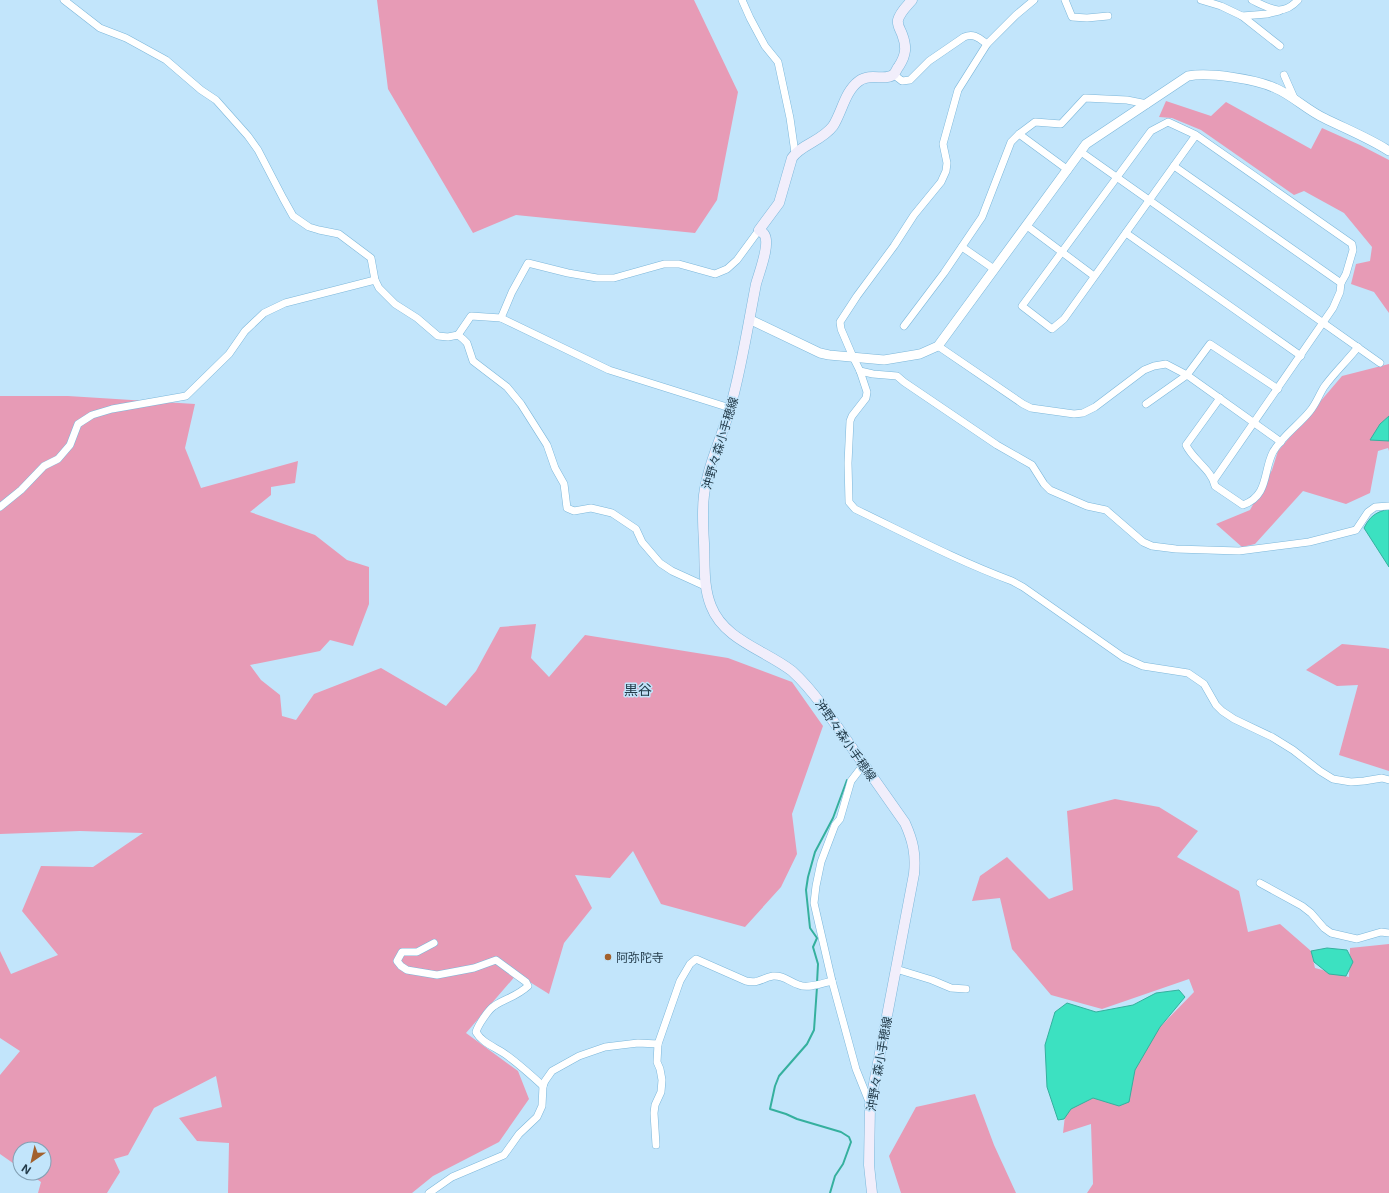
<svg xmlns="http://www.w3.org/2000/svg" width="1389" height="1193" font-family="Inter,'Noto Sans JP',sans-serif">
  <rect width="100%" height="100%" fill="#c2e5fb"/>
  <g fill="#e79bb6">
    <path d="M377,0H694L738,92L717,200L695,233L516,215L473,233L388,89Z"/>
    <path d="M1166,101L1211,116L1226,102L1311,149L1322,128L1360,145L1389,160V313L1374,292L1351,284L1356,264L1370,261L1372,247L1344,213L1304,191L1294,195L1201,130L1172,118L1159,117Z"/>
    <path d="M1389,364V451L1388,448L1378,451L1370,493L1346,504L1303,491L1255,544L1242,547L1216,524L1250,510L1272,470L1278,451L1342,376Z"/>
    <path d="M0,396H68L195,404L185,448L201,488L298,461L295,483L271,487V495L250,512L315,535L347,560L369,567V604L353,646L330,640L320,651L250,665L261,680L280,695L282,716L296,720L314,694L381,668L446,706L476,671L500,627L536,624L531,658L549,677L585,635L728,658L792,682L823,726L792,814L797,854L781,887L745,927L661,904L633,851L610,878L575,875L592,908L564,943L549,994L517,974L466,1033L518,1071L529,1099L499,1142L433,1176L412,1193H228L229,1143L197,1141L179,1118L222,1107L216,1076L154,1108L128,1155L114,1159L120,1172L107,1193H38L41,1182L28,1173H44V1149H20V1168L0,1154V1075L20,1051L0,1038V951L11,974L58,955L22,911L41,866L93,867L143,833L80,831L0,834Z"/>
    <path d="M1342,644L1385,648L1389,649V771L1339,755L1358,685L1337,686L1306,670Z"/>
    <path d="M1115,799L1159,807L1198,831L1177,857L1239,891L1248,932L1280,924L1311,951L1315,968L1349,977L1350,948L1389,944V1193H1087L1093,1184L1091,1124L1063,1133L1066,1107L1137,1059L1160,1027L1194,992L1189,979L1102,1009L1051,995L1012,949L1000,898L972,901L980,876L1007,857L1049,899L1073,890L1067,811Z"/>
    <path d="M975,1094L994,1145L1016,1193H901L889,1156L916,1107Z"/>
  </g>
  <g fill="#3ce1c1" stroke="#35b09e">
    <path d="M1389,416V441L1370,440L1380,424Z"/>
    <path d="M1389,509V567L1364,528C1370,516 1376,512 1389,509Z"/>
    <path d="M1327,948L1347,950L1353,962L1346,976L1329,974L1314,962L1311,951Z"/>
    <path d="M1179,990L1185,997L1160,1027L1135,1070L1129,1102L1119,1106L1093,1098L1071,1109L1064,1119L1058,1120L1047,1087L1045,1045L1055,1012L1067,1003L1096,1012L1133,1005L1156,993Z"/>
  </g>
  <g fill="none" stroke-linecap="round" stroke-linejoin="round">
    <g stroke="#35b09e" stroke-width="2">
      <path d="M817,983L818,964L813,947L817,938L810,928L806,890L808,877L815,852L833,818L847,780"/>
      <path d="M817,987L814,1030L807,1044L779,1076L775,1086L770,1109L786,1114L797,1119L841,1132L849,1137L851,1142L843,1164L835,1176L830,1193"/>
    </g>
    <g stroke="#7cb7da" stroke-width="8">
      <g id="minor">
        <path d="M64,0L100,28L126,38L166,60L201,90L216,100L248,136L258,150L283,198L293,216L309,227L319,230L339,234L371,258L375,280L379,288L395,304L417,318L438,336L448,337L458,335L463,339L467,343L473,361L507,387L521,404L547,445L555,468L564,484L567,508L574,511L591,508L612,513L636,529L642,542L660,563L672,571L705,586"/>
        <path d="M742,0L750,18L765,46L778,62L790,118L795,153"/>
        <path d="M1034,0L1016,15L987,44L958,90L943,144L947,163L946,171L941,182L914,215L894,246L857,296L840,322L841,329L853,357L860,371L867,392L866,398L852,416L850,421L848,463L849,502L855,509C907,534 958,561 1012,581L1023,587L1123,657L1143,666L1188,673L1204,684L1216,705L1222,711L1234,719L1272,737L1293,750L1320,771L1333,779L1351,782L1364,781L1382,778L1389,780"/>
        <path d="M1065,0L1072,17L1087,18L1108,16"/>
        <path d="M1201,0L1221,6L1242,16L1280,46"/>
        <path d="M1252,0C1271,9 1282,17 1298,0"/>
        <path d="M1242,16L1267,14L1279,11"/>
        <path d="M893,74L902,81L910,80L929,61L964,37C974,33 979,38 987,44"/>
        <path d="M1284,75L1295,100"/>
        <path d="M1019,134L1068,170"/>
        <path d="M1196,135L1064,319L1052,329L1022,306L1151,131L1168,122L1196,135L1352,244L1353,250L1346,274L1341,283L1340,292L1333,308L1214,480"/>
        <path d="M1081,152L1380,363"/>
        <path d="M1174,166L1341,283"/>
        <path d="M1027,226L1094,276"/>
        <path d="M1126,233L1301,356"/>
        <path d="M962,247L994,269"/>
        <path d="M501,318L512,292L528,263L568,273L597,278H614L664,264H679L715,274L727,269L737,260L759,230"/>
        <path d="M904,326L944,273L982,217L1011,142L1019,134L1035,122L1061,124L1085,98L1127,100L1147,104"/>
        <path d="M458,335L471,316L501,318L609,370L730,408"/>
        <path d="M938,346L1023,404L1031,408L1074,414L1083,413L1095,407L1144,370L1154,366L1166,364L1187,375L1281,442"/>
        <path d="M860,371L873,374L897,376L904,382L997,445L1032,465L1044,484L1050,490L1087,506L1106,510L1143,542L1152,546L1176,549L1239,551L1309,542L1356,530L1368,512L1375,507L1389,506"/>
        <path d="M1220,398L1186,445C1193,460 1212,470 1215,486L1243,505C1269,496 1263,471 1273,452C1282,436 1299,425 1310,411C1316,404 1319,395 1324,387C1334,373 1347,361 1358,347"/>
        <path d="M1146,404L1187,375L1210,344L1278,389"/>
        <path d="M0,507L21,490L44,466L58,459L70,445L78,424L92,415L112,409L186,396L229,354L245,331L264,313L285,303L375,280"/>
        <path d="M864,764L851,781L840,819L835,825L821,862L816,886L814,903L832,981L856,1069L870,1104"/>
        <path d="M1260,883L1302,906L1311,913L1324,928L1331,933L1357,939L1381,932L1389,933"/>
        <path d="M434,943L417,952H402L397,961L401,966L407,970L437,975L474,968L496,960L526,982L528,986C516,997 506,998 494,1006C489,1009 478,1025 476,1032C482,1043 495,1047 505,1054C519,1064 531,1075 543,1086"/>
        <path d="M896,969L932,980L951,988L966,989"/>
        <path d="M656,1145L654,1113L655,1105L661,1092L662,1080L660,1069L657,1062L658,1044L680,981L690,964L696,959L746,981C760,984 761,978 773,976C784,975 789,982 799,985C808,989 823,983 832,981"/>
        <path d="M429,1193L452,1177L504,1155L519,1134L537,1117L542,1106L543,1086L545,1081L552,1071L579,1056L605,1047L638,1043L658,1044"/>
      </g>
    </g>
    <g stroke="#7cb7da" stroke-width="10">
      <path id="tertiary" d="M751,320L820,353L829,355L884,360L920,354L938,346L1086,144L1188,76C1209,72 1255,79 1275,88C1292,95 1307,110 1324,118C1346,129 1369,138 1389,151"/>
    </g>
    <g stroke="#7cb7da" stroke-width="11">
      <path id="secondary" d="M872,1193L869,1165L870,1105L914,874C916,854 913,841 905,823L822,705C813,693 803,681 792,671C765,650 724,640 711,606C703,586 705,565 704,543C703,527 702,511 704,495C708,464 723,435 731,405C742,365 748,325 756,284C759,273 771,243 764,234C763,233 761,232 759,230L779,203L792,158C800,145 822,141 833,126C842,112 845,91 859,81C871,72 886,82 894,74C896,72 897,68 899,66C906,55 907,47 902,34C900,29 897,25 898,20C900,12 907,6 912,0"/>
    </g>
    <use href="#minor" stroke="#fff" stroke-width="7"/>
    <use href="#tertiary" stroke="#fff" stroke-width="9"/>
    <use href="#secondary" stroke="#f1eefb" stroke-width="10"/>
  </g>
  <circle fill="#a2612d" stroke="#c2e5fb" stroke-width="1.5" cx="608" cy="957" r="4"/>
  <g text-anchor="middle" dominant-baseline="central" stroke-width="3" stroke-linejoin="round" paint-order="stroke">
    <g font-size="12" fill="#243c4b" stroke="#c2e5fb">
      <text transform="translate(720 443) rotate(-73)">沖野々森小手穂線</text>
      <text transform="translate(846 740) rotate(55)">沖野々森小手穂線</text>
      <text transform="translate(879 1064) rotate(-80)">沖野々森小手穂線</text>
    </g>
    <g font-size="12" fill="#243c4b" stroke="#c2e5fb" text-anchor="start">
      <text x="616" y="957">阿弥陀寺</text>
    </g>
    <g font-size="14" fill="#243c4b" stroke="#c2e5fb">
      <text x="638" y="689">黒谷</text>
    </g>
  </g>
  <g transform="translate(32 1161) rotate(214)"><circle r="19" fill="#c2e5fb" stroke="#83a1b5"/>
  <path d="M0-3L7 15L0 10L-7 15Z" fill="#a2612d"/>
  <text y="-6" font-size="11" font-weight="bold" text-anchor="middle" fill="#243c4b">N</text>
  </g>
</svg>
